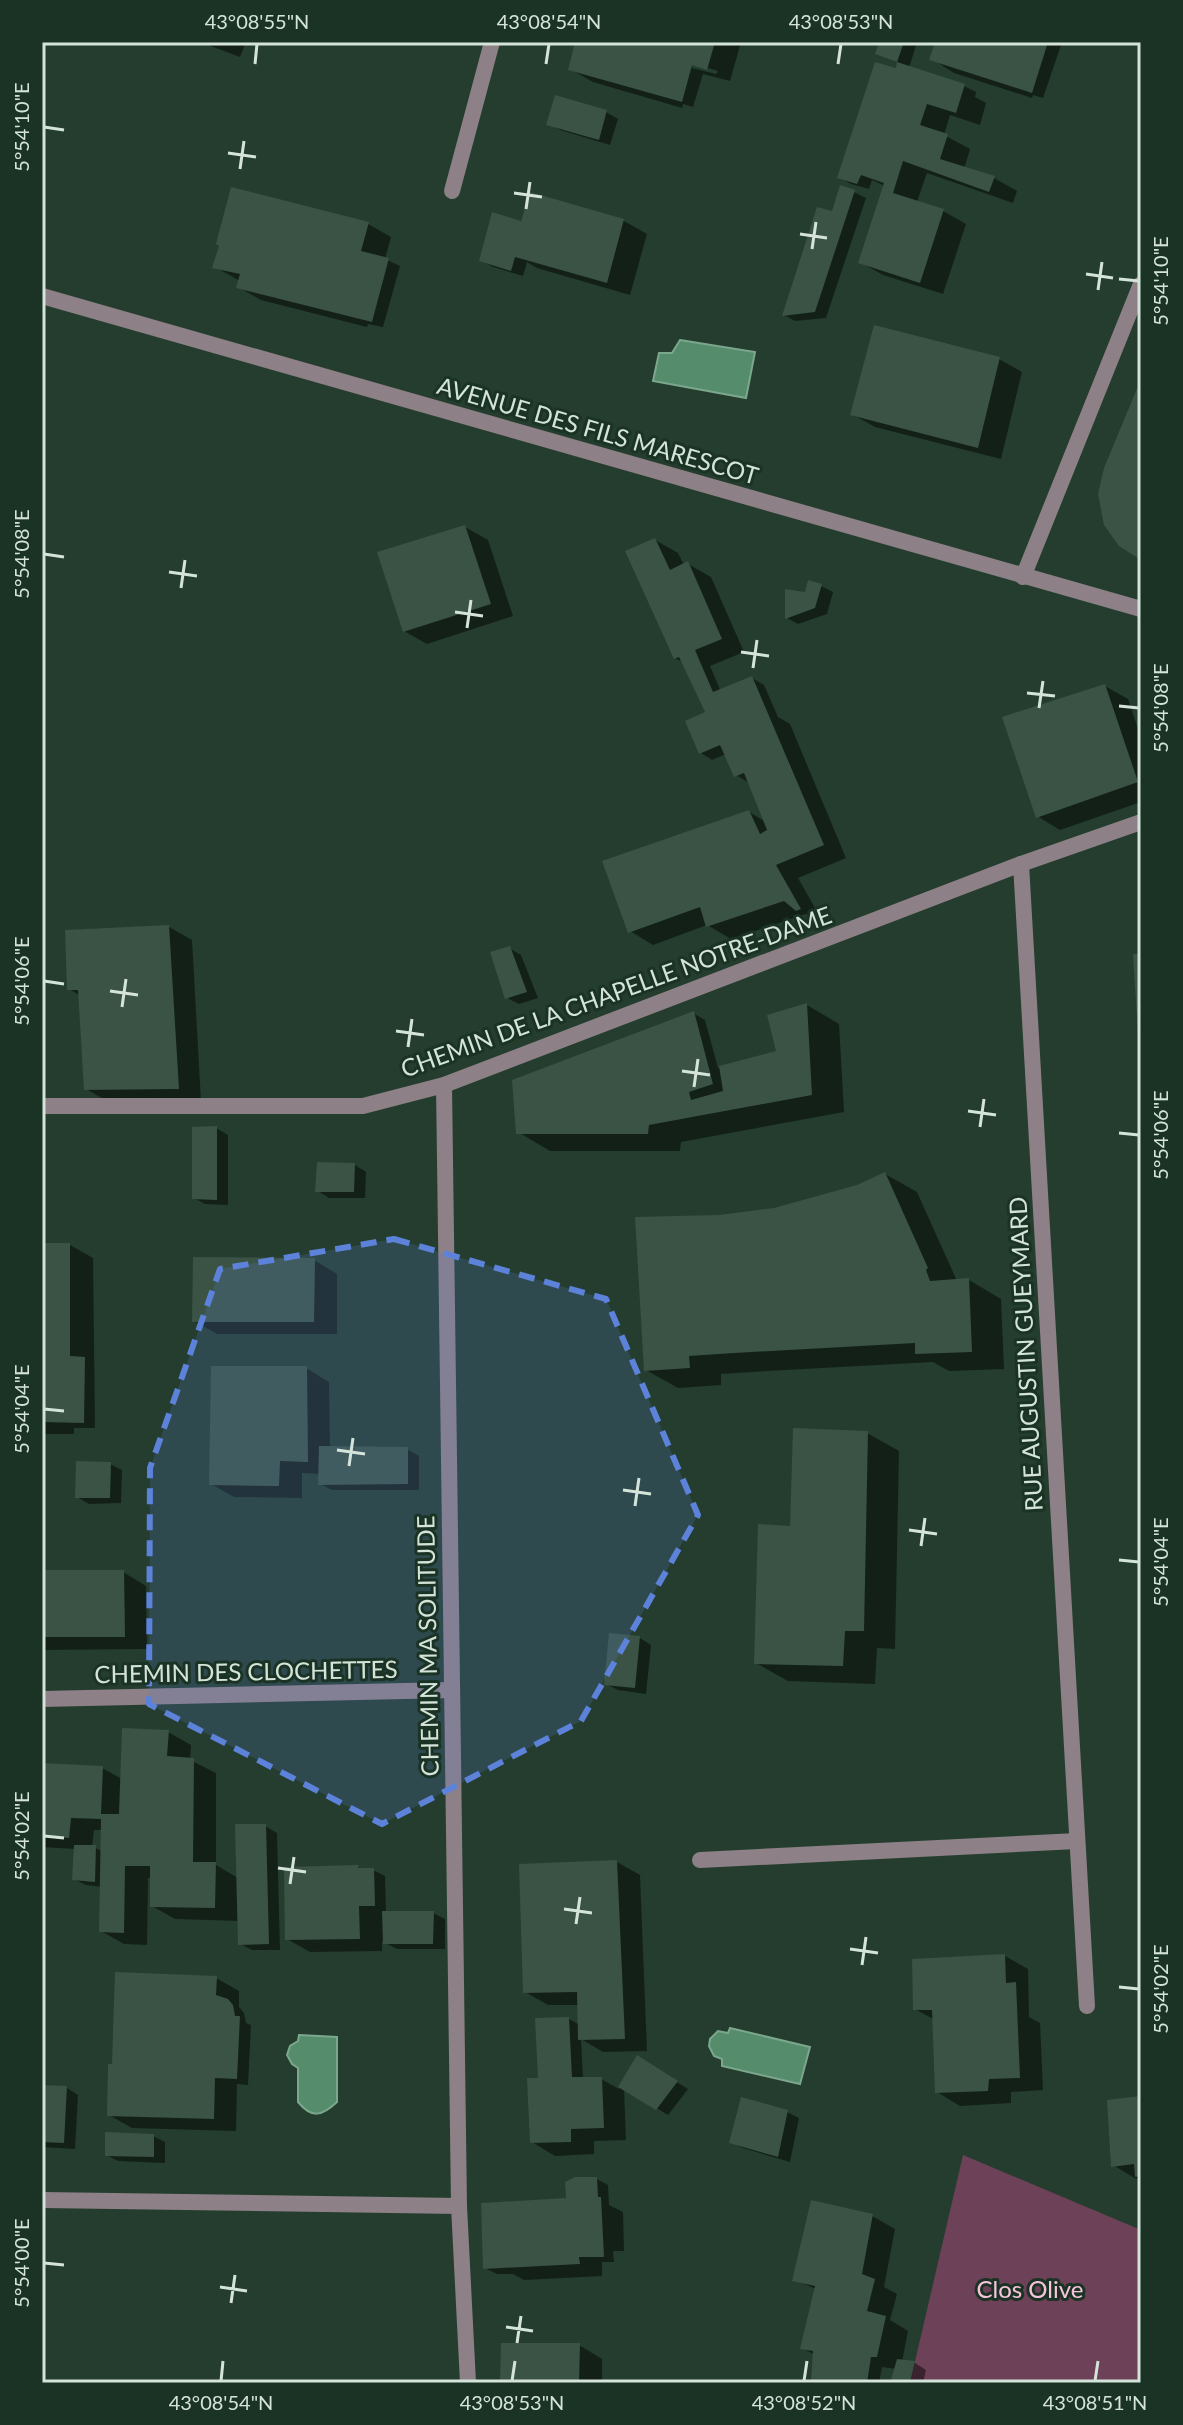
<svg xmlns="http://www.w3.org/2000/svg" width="1183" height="2425" font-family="Lato,sans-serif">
  <rect width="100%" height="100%" fill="#243d2e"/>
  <path fill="#6d4157" d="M963,2155L1141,2230V2383H910Z"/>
  <g fill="#558d6c" stroke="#7ba78d" stroke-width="2">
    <path d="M680,340L755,352L746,398L653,381L659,353H672Z"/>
    <path d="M730,2028L810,2047L800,2084L722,2066V2059L714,2056L709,2046L710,2039L718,2031L728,2033Z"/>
    <path d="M299,2035L337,2037V2102C322,2116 312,2119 298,2102V2068L292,2064L287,2055L290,2046L298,2041Z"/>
  </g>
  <g fill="#0007" fill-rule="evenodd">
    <path d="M200,42H246L240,57Z"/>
    <path d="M577,42H741L730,81L703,74L693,107L683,104L682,108L593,82L570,69ZM684,61L718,71L716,74L692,68Z"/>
    <path d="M881,42H917L909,68L964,86L976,92L975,97L986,103L980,125L950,115L944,135L970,149L964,169L994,178L1017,191L1013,203L927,173L917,202L943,211L966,224L943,294L883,275L860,262L885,186L872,180L869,189L851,184L839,177L899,63L878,53Z"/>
    <path d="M937,42H1062L1043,98L1033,95L1032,98L954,73L932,59Z"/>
    <path d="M606,112L618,119L610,145L560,130L549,124Z"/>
    <path d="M854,192L866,198L826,318L795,321L784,315L834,214Z"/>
    <path d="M531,195L624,221L647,234L630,295L537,268L527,262L523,276L493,267L481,260L520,223Z"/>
    <path d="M368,224L391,237L385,259L400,266L383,327L368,324L367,327L261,300L238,287L240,281L215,267Z"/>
    <path d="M999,359L1022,372L1001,459L875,427L852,414Z"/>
    <path d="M465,527L488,540L513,616L427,644L404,631Z"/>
    <path d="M655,540L678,553L684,565L688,564L711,577L744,652L710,666L721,692L752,678L764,685L778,717L790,724L846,858L798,878L823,922L806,914L731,939L707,925L653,945L630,931L749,812L766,822L751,784L736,775L726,754L712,760L701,753L710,718L684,663L675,658Z"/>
    <path d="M821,586L833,592L827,614L798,624L787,618L807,595Z"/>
    <path d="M1105,686L1128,699L1141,738V802L1060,830L1037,816Z"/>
    <path d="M169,927L192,940L201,1101L109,1102L86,1089L81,996L69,989Z"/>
    <path d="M509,948L521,955L538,998L519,1004L507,998Z"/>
    <path d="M807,1005L839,1024L844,1112L681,1142L680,1151H550L518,1132L693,1013L705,1020L718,1068L779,1053Z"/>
    <path d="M216,1128L228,1135V1205L205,1204L194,1198Z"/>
    <path d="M355,1165L366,1172L365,1198H329L318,1191Z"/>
    <path d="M885,1174L917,1192L957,1281L969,1280L1001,1299L1004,1369L949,1371L933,1362L767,1371L721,1374V1385L678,1388L646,1370L719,1217L775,1210L858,1187Z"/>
    <path d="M42,1245H70L93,1258L95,1428H74V1434H42Z"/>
    <path d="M314,1260L337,1274V1334H217L194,1321Z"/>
    <path d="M306,1368L329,1382L330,1448L407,1449L419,1456V1490H332L320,1484L321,1474L302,1473V1498L234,1497L211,1484Z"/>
    <path d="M867,1433L899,1451L895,1649L877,1648L875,1684L788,1681L756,1663L790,1528Z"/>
    <path d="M110,1464L122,1470L121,1503L89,1504L77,1497Z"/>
    <path d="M42,1572H123L146,1586L147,1649L42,1650Z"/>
    <path d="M611,1636L640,1638L651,1645L646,1694L618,1690L606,1684Z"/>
    <path d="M168,1732L191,1745L190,1760L216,1773V1865L238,1878L265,1826L277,1833L280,1950H252L240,1944V1921L175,1919L152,1906V1878H148L147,1945L124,1944L101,1931L102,1887L86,1885L74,1879L75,1849L42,1847V1765L102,1768L122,1779ZM94,1830H103V1851L92,1847Z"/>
    <path d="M617,1862L640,1875L647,2051L603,2052L581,2039L583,2079H601L619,2089L638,2058L688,2089L668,2115L624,2088L626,2140L594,2141V2154L555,2156L532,2142L541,2080L569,2019L580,2025L579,2005H548L525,1992Z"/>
    <path d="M358,1867L363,1870H373L385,1876L386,1913H433L445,1919V1949H397L382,1941V1951L310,1952L287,1939Z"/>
    <path d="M1005,1956L1028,1969L1029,2017L1040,2023L1043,2090L1011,2092V2103L960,2106L937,2092L935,2020L915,2009Z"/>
    <path d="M216,1978L239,1991V2007L244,2013L246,2023L251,2025L248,2085L237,2084L236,2131L132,2128L109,2115Z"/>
    <path d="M42,2087L67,2088L78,2095L75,2149L42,2147Z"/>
    <path d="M1141,2098V2178L1136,2179L1113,2165Z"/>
    <path d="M787,2112L799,2118L790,2162L743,2148L731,2142Z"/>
    <path d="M153,2136L165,2142V2163L118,2161L106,2155Z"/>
    <path d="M597,2179L608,2185L609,2205L623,2212L624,2251H613L614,2262H602V2276L524,2280L513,2274H497L485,2268L573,2200Z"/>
    <path d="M872,2216L895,2229L884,2287L897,2294L890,2320L908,2331L902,2362L915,2363L926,2370L923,2383H892L896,2369L882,2367L879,2383H818L813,2380L815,2355L802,2348L816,2289L795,2280Z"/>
    <path d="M579,2345L602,2359V2383H502Z"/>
  </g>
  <g fill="#3a5344">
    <path d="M575,42H715L707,70L692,65L682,102L568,70Z"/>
    <path d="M879,42H904L897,62L875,54Z"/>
    <path d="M935,42H1048L1032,93L929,60Z"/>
    <path d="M875,62L896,68L897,62L965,84L956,113L927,104L920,125L948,134L940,159L995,176L989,192L903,161L893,193L944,209L920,283L858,263L884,183L861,175L857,184L837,178Z"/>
    <path d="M555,95L607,110L599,140L546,125Z"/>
    <path d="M840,185L855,190L815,312L782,316L817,207L832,211Z"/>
    <path d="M231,187L369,222L361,251L389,258L372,322L236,288L240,274L212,268L219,246L216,244Z"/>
    <path d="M530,192L624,219L607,283L515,257L511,271L479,261L492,212L521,221Z"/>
    <path d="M874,325L1000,357L978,448L850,415Z"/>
    <path d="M1141,379V560L1119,546L1104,525L1098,494L1104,468Z"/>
    <path d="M465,525L491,604L403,632L377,552Z"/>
    <path d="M655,538L670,570L688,561L722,639L695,650L713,692L752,676L824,845L776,865L801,909L796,911L784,901L706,927L700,907L628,933L602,861L749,810L760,834L767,830L744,773L734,777L720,745L699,754L685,721L705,712L679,657L674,659L625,551Z"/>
    <path d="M808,580L822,584L815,608L785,619V589L805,592Z"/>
    <path d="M1105,684L1138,782L1036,818L1002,717Z"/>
    <path d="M169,925L179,1089L84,1090L78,990H67L65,930Z"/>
    <path d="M510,946L527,992L505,999L490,952Z"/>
    <path d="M1133,954H1141V1050H1139Z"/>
    <path d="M807,1003L812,1095L649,1125L648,1134H516L512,1080L694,1011L713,1084L689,1092L691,1100L723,1091L719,1066L776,1051L767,1015Z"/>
    <path d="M217,1126V1200L192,1199V1127Z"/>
    <path d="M317,1162L355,1163L354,1192H315Z"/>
    <path d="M885,1172L928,1268L926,1270L930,1281L969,1278L972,1352L915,1354V1343L734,1353L689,1356L690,1368L644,1371L635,1217L719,1215L774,1208L857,1185Z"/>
    <path d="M42,1243H70V1356L85,1357L84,1423L42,1422Z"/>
    <path d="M193,1257L315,1258L314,1322H192Z"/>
    <path d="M211,1366H307L308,1462L280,1461L279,1486L209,1485Z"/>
    <path d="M793,1428L868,1431L864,1631H845L843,1666L754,1664L758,1524L790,1526Z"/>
    <path d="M319,1446L408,1447V1484L318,1485Z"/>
    <path d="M76,1461L111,1462L110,1498H75Z"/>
    <path d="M42,1570H124L125,1637H42Z"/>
    <path d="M609,1633L640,1636L635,1688L604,1685Z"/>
    <path d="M122,1728L169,1730L167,1756L194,1758L193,1862H216L215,1908L150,1907V1866H125L124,1933L99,1932L101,1819L71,1818L69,1838L42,1836V1763L103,1766L101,1814H119Z"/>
    <path d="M235,1824H266L269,1944L238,1945Z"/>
    <path d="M74,1845H96L95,1882L72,1880Z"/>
    <path d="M617,1860L625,2039L578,2040L577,1992L523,1993L519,1864Z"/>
    <path d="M359,1865L358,1868H374L375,1906H359L360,1939L285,1940L284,1867Z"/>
    <path d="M382,1911H434L433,1944H383Z"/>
    <path d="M1005,1954L1006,1983L1016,1982L1020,2078L989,2079L988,2091L935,2093L932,2010H913L912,1959Z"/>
    <path d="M115,1972L217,1976L216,1995L228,1999L233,2005L235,2016H240L237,2079L215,2078L214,2119L107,2116L108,2064H112Z"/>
    <path d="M569,2017L572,2077H602L604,2128L571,2129V2142L530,2143L527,2078H538L535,2018Z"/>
    <path d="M637,2055L678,2081L656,2110L618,2087Z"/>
    <path d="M42,2085L67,2086L64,2143L42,2142Z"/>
    <path d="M1141,2096V2176L1135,2177L1134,2164L1111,2167L1107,2100Z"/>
    <path d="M741,2097L788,2110L778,2157L729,2143Z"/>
    <path d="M105,2132L154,2134V2157L105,2156Z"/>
    <path d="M575,2177H597L598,2197H601L604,2257H579L580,2264L483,2269L481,2203L566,2198L565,2182Z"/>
    <path d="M811,2200L873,2214L862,2274L875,2279L867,2311L886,2316L877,2357H871L867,2383L811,2381L813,2351L800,2349L815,2286L792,2281Z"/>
    <path d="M501,2343H580L579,2383H500Z"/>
    <path d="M897,2359L915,2361L910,2383H890Z"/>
  </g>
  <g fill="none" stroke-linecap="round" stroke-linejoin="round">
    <g stroke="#8d8086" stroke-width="16">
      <path d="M42,1699L451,1690"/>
      <path d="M459,2206L468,2383"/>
    </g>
    <g stroke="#8d8086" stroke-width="16">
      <path d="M452,191L492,42"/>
      <path d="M1021,864L1087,2006"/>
      <path d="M42,1106H363L444,1085L1021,864L1141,822"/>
      <path d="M700,1860L1077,1841"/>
      <path d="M42,2200L459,2206L444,1085"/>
    </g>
    <g stroke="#8d8086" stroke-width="16">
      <path d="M42,296L1141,609"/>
      <path d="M1023,577L1141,284"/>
    </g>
  </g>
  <path fill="#5d82d9" fill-opacity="0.2" stroke="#5d82d9" stroke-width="6" stroke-dasharray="16 10" stroke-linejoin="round" d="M394,1239L606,1299L698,1515L581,1721L382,1824L149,1704L150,1468L220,1269Z"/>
  <path fill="none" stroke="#d5e4da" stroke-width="3" d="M255,64L257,44M546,64L549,44M838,64L841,44M44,127L64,130M228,153L256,157M240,169L244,141M514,193L542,197M526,209L530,182M800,234L827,238M812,249L816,222M1086,274L1113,278M1119,279L1139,281M1098,290L1102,262M44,554L64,557M169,572L197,576M181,588L185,560M455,612L483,616M467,628L471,600M741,652L769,656M753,668L757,640M1027,693L1055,696M1119,706L1139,708M1039,708L1043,681M44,981L64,984M110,991L138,995M122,1007L126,979M396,1031L424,1035M408,1047L412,1019M682,1071L710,1075M694,1087L698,1059M968,1111L996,1115M980,1127L984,1099M1119,1133L1139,1135M44,1409L64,1411M337,1450L365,1454M349,1466L353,1438M623,1490L651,1494M635,1506L639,1478M909,1530L937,1534M921,1546L925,1518M1119,1560L1139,1562M44,1836L64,1838M278,1868L306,1872M290,1884L294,1857M564,1909L592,1913M576,1924L580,1897M850,1949L878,1953M862,1965L866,1937M1119,1987L1139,1989M44,2263L64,2265M220,2287L247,2291M231,2303L235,2275M506,2327L533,2331M517,2343L521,2316M221,2381L223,2361M512,2381L515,2361M804,2381L807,2361M1095,2381L1098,2361"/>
  <g text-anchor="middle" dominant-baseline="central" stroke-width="6" stroke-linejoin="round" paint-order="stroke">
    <g font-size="24" fill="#d5e4da" stroke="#1a3324">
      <text transform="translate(598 430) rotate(16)">AVENUE DES FILS MARESCOT</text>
      <text transform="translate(616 991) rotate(-20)">CHEMIN DE LA CHAPELLE NOTRE-DAME</text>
      <text transform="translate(1025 1354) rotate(-93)">RUE AUGUSTIN GUEYMARD</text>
      <text transform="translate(427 1646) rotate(-91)">CHEMIN MA SOLITUDE</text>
      <text transform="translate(246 1671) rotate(-1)">CHEMIN DES CLOCHETTES</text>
    </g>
    <g font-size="24" fill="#f7c4dc" stroke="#1a3324">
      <text x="1030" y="2288">Clos Olive</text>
    </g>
  </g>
  <rect width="1183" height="2425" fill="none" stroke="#1a3324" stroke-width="88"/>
  <rect x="44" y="44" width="1095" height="2337" fill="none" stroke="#d5e4da" stroke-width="3"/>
  <g font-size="20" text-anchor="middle" fill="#d5e4da">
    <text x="257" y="29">43°08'55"N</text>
    <text x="549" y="29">43°08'54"N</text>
    <text x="841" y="29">43°08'53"N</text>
    <text transform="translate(22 127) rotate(-90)" y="7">5°54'10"E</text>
    <text transform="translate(1161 281) rotate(-90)" y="7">5°54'10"E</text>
    <text transform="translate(22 554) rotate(-90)" y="7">5°54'08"E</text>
    <text transform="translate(1161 708) rotate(-90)" y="7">5°54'08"E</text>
    <text transform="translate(22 981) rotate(-90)" y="7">5°54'06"E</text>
    <text transform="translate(1161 1135) rotate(-90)" y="7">5°54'06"E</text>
    <text transform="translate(22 1409) rotate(-90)" y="7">5°54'04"E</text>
    <text transform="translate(1161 1562) rotate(-90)" y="7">5°54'04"E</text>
    <text transform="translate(22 1836) rotate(-90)" y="7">5°54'02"E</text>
    <text transform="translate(1161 1989) rotate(-90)" y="7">5°54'02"E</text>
    <text transform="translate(22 2263) rotate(-90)" y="7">5°54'00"E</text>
    <text x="221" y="2410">43°08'54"N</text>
    <text x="512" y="2410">43°08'53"N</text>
    <text x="804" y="2410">43°08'52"N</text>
    <text x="1095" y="2410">43°08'51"N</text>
  </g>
</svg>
